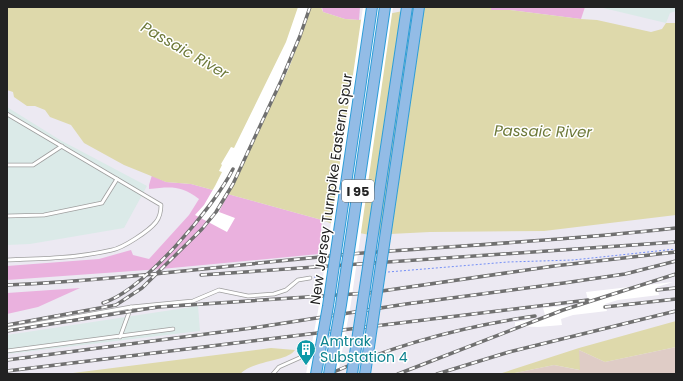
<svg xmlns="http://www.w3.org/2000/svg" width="683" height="381" font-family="Poppins,sans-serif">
  <rect width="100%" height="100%" fill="#ece9f2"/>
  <g fill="#dbeae8">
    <path d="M599,7H676V11L670,13L666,23Z"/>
    <path d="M7,107L60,140L147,186L124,228L30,244L7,245Z"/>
    <path d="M198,306L200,331L7,354V335Z"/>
  </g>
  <g fill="#eab1de">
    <path d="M322,7H360L359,20L345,19L323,12Z"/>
    <path d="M491,7H585L581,19L510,10H491Z"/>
    <path d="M152,175L166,182L191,184L322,220L319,254L161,269L7,280V266L99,259L131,250L133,255L149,259L189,215L199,199C180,185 171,187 149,189V185Z"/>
    <path d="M80,288L38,307L7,314V293Z"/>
  </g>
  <path fill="#dfccc6" d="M676,347V374H510L554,365L579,370V350L605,362Z"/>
  <g fill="#ded9ab">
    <path d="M7,7H321L323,12L345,19L359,20L422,7H491V10H510L581,19L597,20L651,32L662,29L666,23H676V215L544,231L430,232L370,235L354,232L322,220L191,184L166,182L124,165L84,143L71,125L50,117L45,110L35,106H27L14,97L13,92L7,90Z"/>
    <path d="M676,321V347L605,362L579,350L580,370L554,365L510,374H499L579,348Z"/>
    <path d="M271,348L295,350C287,362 253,360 240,374H65Z"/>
  </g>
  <g fill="#fff">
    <path d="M298,7H311L289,68L219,212L235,218L227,232L195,215L204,205L215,186L222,172L219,171L222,165L221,164L231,147L234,148L286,42Z"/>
    <path d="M363,7H393L351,303L338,374H306L318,311Z"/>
    <path d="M673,282L657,287L659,295L618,300L605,304L607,311L573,315L561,319L562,325L538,327L515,326V322L536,319L545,315L543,308L575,305L588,300L586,292Z"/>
  </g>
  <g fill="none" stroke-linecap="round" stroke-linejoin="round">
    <g stroke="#9f9f9f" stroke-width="4.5">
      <g id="lane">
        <path d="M7,114L161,205C161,211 160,217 156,222C149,231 123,248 112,250C78,258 42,259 7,260"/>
        <path d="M7,165H33L62,146"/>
        <path d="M7,216L44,215L102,203L117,179"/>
        <path d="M7,329L131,307"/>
        <path d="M120,337L131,307L193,301L219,290L248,296L274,294L286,290L298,280L310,278"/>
        <path d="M7,351L173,329"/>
        <path d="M273,374L279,367L306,355"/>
      </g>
    </g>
    <g stroke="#748ff7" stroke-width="1" stroke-dasharray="2 2" stroke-linecap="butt">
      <path d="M388,272L508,262L573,260L676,249"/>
      <path d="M314,277H323"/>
    </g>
    <use href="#lane" stroke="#fff" stroke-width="3"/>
    <g stroke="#707070" stroke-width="3.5">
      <g id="rail">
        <path d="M201,275L676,242"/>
        <path d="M7,285C126,280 244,263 363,253C468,245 572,240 676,228"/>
        <path d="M657,290L676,288"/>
        <path d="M103,303C144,290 214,207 233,169"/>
        <path d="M605,307L676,299"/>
        <path d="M7,325L116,305L142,288L202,229L216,212L233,184L281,81L300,36L310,7"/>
        <path d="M7,331L158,307L368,293L554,266L676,252"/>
        <path d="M7,360L259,327L406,304L564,283L625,274L676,261"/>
        <path d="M7,371L588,300"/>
        <path d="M329,374C394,345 465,326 535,316"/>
        <path d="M398,374L563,310L676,274"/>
        <path d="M437,374L509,352L676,311"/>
      </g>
    </g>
    <use href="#rail" stroke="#fff" stroke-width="2" stroke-dasharray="6" stroke-linecap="butt"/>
    <g stroke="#2d9dd8" stroke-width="12" stroke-linecap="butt">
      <g id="highway-bridge">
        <path d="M316,374L328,306L372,7"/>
        <path d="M329,374L341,305L385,7"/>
        <path d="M352,374L407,7"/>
        <path d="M365,374L419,7"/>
      </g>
    </g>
    <use href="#highway-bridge" stroke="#93bce6" stroke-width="10"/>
  </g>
  <defs>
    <g id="building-pin" transform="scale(1)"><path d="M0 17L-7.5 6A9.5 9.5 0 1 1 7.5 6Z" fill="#0f9aa8" stroke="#fff"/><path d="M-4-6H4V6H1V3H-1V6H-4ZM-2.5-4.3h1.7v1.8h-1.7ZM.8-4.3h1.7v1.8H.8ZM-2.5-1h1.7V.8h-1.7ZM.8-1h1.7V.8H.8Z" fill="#fff"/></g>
  </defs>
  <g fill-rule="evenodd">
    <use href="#building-pin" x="306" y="349"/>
  </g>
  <g text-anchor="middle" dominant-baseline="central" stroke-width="3" stroke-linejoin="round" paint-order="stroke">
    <rect fill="#fff" stroke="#646464" stroke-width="1" x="342" y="180" width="32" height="22" rx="3"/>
    <g font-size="13" font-weight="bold" fill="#222">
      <text x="358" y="191">I 95</text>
    </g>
    <g font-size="14" fill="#222" stroke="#fff">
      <text transform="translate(331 189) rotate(-82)">New Jersey Turnpike Eastern Spur</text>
    </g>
    <g font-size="14" fill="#0d838f" stroke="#fff" text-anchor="start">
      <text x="320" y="341">Amtrak<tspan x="320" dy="16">Substation 4</tspan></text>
    </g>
    <g font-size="15" font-style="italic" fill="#6d7939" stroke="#fff">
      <text transform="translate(185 50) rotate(30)">Passaic River</text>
      <text transform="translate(543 131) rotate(1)">Passaic River</text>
    </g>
  </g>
  <rect width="683" height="381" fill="none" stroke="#222222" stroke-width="16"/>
</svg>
